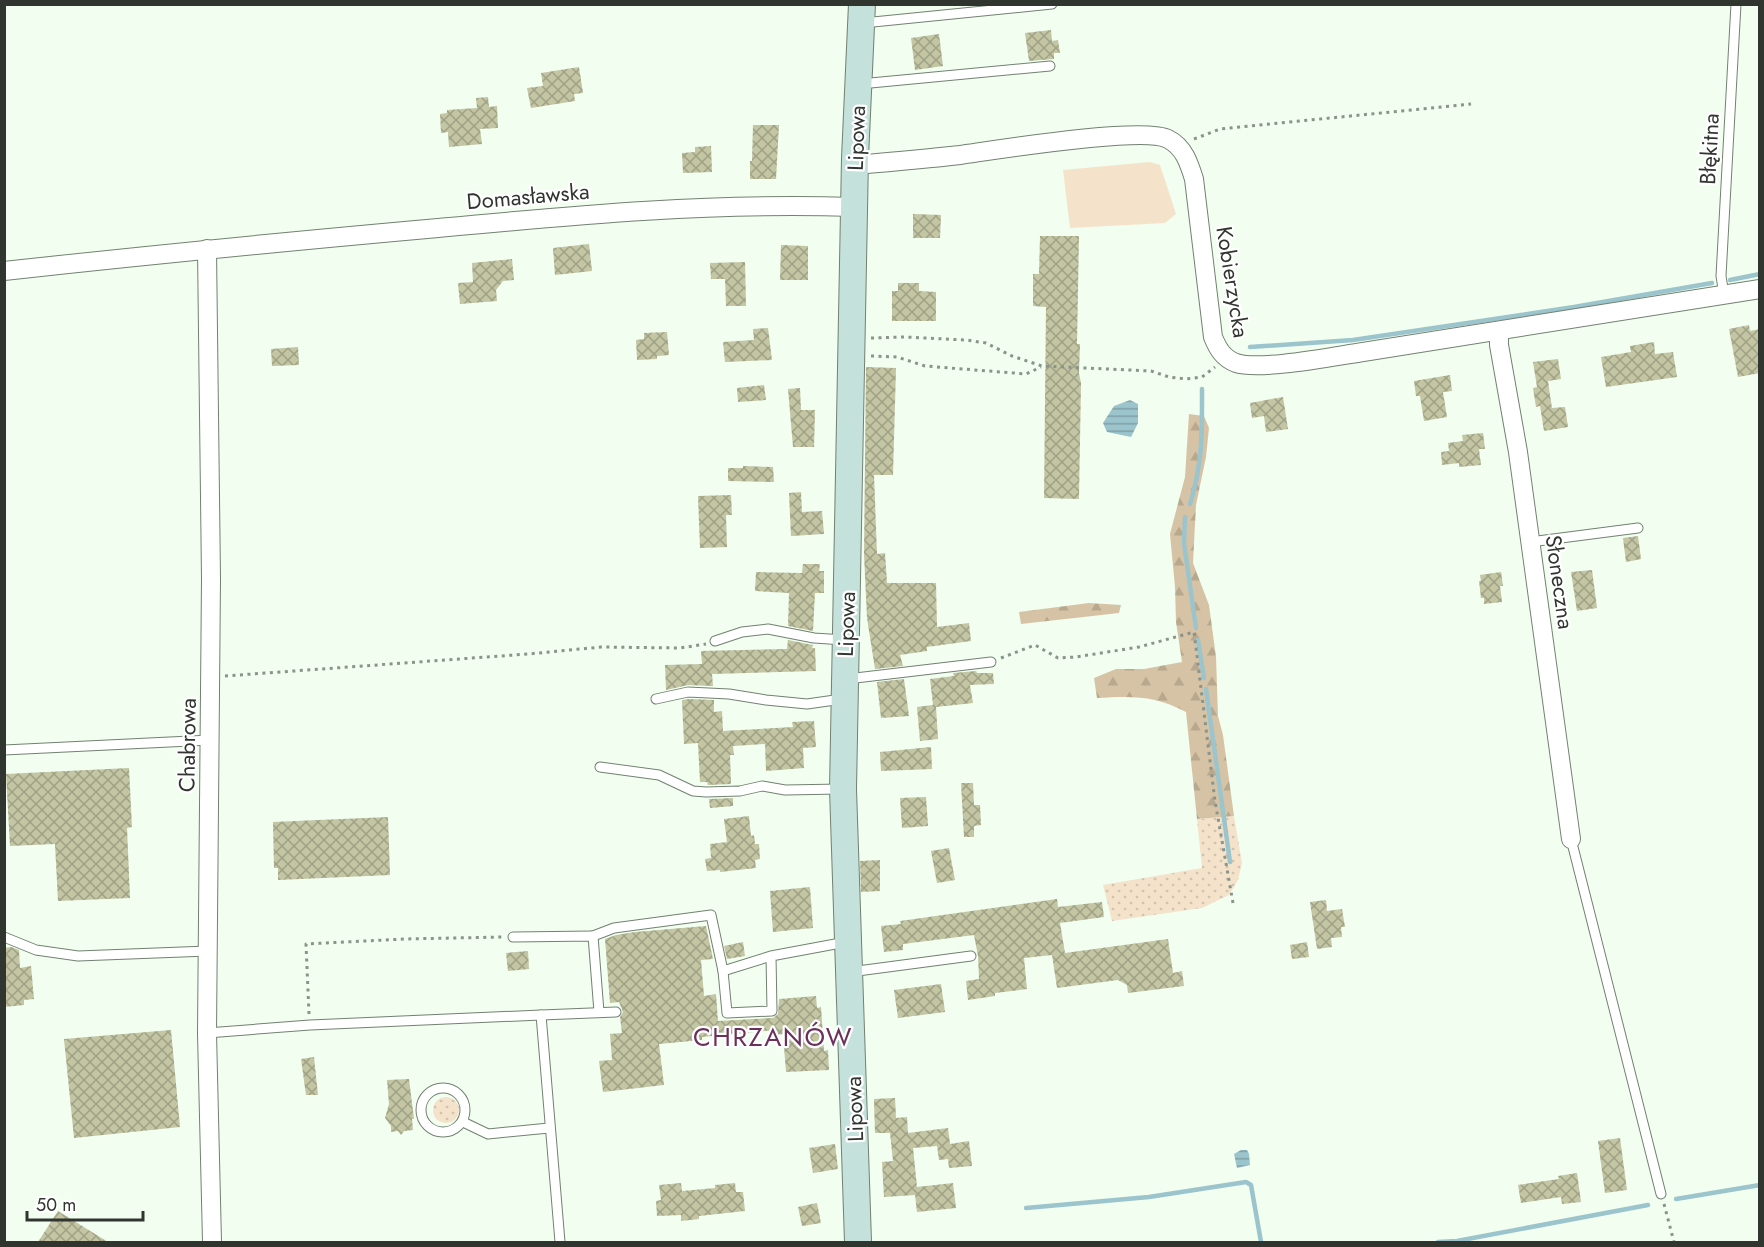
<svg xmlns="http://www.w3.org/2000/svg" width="1764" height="1247" font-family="Jost,sans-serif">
  <defs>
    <pattern id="grass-dots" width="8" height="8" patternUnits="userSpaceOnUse" patternTransform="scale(1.5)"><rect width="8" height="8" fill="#f4e3ca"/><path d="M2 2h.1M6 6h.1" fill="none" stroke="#d2c3ae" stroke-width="1.8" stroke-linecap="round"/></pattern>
    <pattern id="forest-firs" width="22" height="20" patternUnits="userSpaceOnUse" patternTransform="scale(1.5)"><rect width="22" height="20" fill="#d6c3a5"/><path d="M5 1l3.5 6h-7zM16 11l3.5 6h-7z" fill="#b8a88e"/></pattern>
    <pattern id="water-rules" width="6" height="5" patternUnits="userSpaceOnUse" patternTransform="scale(1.5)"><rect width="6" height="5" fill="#9bc4cc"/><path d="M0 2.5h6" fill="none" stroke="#7fa0a6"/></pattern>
    <pattern id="building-cross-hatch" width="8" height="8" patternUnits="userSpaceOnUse" patternTransform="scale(1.5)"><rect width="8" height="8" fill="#c3c5a3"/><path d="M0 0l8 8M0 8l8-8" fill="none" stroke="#9fa185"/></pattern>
  </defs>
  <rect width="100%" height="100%" fill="#f1fef0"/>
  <g fill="url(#grass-dots)">
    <path d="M1234,816L1242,863L1238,880L1229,895L1202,908L1112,921L1103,885L1202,868L1197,819Z"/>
    <circle cx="446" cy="1110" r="13"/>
  </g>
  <g fill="url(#forest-firs)">
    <path d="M1189,414L1204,416L1209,428L1206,457L1196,505L1193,563L1209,605L1216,657L1218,716L1223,735L1234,816L1197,819L1186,712C1154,695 1132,696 1097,698L1094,678L1116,669H1144L1182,662L1176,622L1175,587L1170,534L1185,477Z"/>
    <path d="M1089,603L1121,605L1119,613L1021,624L1019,612Z"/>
  </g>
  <path fill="#f4e3ca" d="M1150,162L1160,165L1176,214L1165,223L1070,228L1063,170Z"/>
  <g fill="url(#water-rules)">
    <path d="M1130,400L1138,404V423L1131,437L1107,432L1103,423L1114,406Z"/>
    <path d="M1241,1150H1247L1249,1154L1250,1165L1237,1168L1234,1154Z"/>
  </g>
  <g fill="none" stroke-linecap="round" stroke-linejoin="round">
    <g stroke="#9bc4cc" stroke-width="4.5">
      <path d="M1730,280L1760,274"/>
      <path d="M1250,347L1353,340L1574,307L1712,283"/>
      <path d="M1190,504C1203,462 1202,432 1202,389"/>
      <path d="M1185,517L1184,543L1196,628"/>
      <path d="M1198,640L1204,678"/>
      <path d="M1206,689L1230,862"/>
      <path d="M1676,1199L1760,1185"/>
      <path d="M1026,1208L1149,1197L1246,1182L1251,1185L1261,1242"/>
      <path d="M1438,1242L1457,1241L1648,1205"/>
    </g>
  </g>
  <g fill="url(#building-cross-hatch)">
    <path d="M1051,30L1052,41L1058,40L1060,53H1054V59L1029,61L1025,33Z"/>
    <path d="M939,34L943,66L915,70L911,38Z"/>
    <path d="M579,67L583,93L574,94L575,101L531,108L527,88L543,86L541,73Z"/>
    <path d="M488,97L489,107L497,106L498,128L480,129L482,144L449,147L448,132L441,133L440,114L447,113V110L477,108L476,98Z"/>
    <path d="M753,125H779L776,179H750V161H752Z"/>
    <path d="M711,146L712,172L683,173L682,153L695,152V147Z"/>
    <path d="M913,214L941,215L940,238H913Z"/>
    <path d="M1040,236H1079L1077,344H1080L1079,373L1081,383L1079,499L1044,498L1046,307L1033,306V274H1039Z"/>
    <path d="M589,244L592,271L555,275L553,248Z"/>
    <path d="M781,245L808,246V280H780Z"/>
    <path d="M512,259L514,280L503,281L496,290L497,301L460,304L458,283L473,282L472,263Z"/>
    <path d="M745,262L746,306H726L725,279H711L710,263Z"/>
    <path d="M898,283H919V291L936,292V321H892V291H898Z"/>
    <path d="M1749,325L1750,331L1760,329V373L1738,377L1729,329Z"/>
    <path d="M768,328L772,360L725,362L723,342L754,340L753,329Z"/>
    <path d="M667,332L669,355L657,356V359L637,360L636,340L644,339V333Z"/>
    <path d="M1654,342L1655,354L1673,352L1677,377L1606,387L1601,357L1631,352L1630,346Z"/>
    <path d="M298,347L299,365L272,366L271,349Z"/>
    <path d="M1558,359L1561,379L1548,381L1550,395L1552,408L1565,407L1568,427L1544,431L1540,406L1536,407L1533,388L1537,387L1533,362Z"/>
    <path d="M866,367L896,368L893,475H874L877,554L885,553L887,583H936L937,627L969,623L971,641L927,647V651L900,655L903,666L875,669L867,618L864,554Z"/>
    <path d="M1450,375L1452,391L1443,392L1447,417L1424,421L1420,396H1416L1414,381Z"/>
    <path d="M764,385L766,400L738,402L737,388Z"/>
    <path d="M800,388L801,410H815L814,447H793L788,389Z"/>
    <path d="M1283,397L1288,429L1266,432L1264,416L1252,418L1250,403Z"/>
    <path d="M1483,433L1485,449H1479L1481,465L1459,467V463L1442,465L1441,452L1449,451L1448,443L1463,441L1462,435Z"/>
    <path d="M743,466L773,467L774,482L728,481V468H743Z"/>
    <path d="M801,492L802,512L822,511L824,534L791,536L789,493Z"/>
    <path d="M731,495L732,515H726L727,547L700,548L698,496Z"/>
    <path d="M1638,536L1641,559L1626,562L1623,538Z"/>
    <path d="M803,564H820L819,571H824V593H815L813,631L788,626L789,593L755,591L756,572L802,573Z"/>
    <path d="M1592,570L1597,608L1577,611L1571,572Z"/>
    <path d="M1501,572L1503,586H1500L1502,602L1484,604V598H1481L1479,581H1481L1480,575Z"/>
    <path d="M788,640L813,645L812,648H815L816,671L712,674L713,686L688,685L666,690L665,665L702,664L701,651L787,649Z"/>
    <path d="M976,671L977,673H993L994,684L970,685L973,703L936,707L938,739L920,741L917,707L933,705L930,679L954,676L953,673Z"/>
    <path d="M904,679L909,716L881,718L877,682Z"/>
    <path d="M689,699L714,700V712L722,711L723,731L793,727L792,722L814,721L816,747L803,748L804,768L766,771L765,744L733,746L734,755H730L731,784L708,785L707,782H700L698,743L684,744L682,700Z"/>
    <path d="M931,747L932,769L881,771L880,752Z"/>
    <path d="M129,768L132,827L127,828L130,898L58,901L55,844L10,846L6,774Z"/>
    <path d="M961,783H973L974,805H980L981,825L974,826V837H964Z"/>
    <path d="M926,797L928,826L902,828L900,798Z"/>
    <path d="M733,798V806L710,808L709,799Z"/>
    <path d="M749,816L751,836L754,835L755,844H759L760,859L755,860L756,868L720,872V870L707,871L705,859L711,858L710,844L727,842L724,819Z"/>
    <path d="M388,817L390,875L278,880V868H274L273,822Z"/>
    <path d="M949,848L955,880L937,883L931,851Z"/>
    <path d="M880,860V891L861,892L860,861Z"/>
    <path d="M810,887L813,928L773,932L770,891Z"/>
    <path d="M1057,899L1058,907L1102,902L1104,917L1060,923L1065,953L1168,939L1173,973L1182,971L1184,986L1128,993L1127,985L1118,980L1057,988L1052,955L1024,958L1027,989L995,993V996L968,1000L966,981L979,979L978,956L974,935L903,944V950L884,952L881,926L901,924L900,921Z"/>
    <path d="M1326,900L1327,911L1342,909L1345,927H1341L1342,937L1331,938L1332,947L1317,949L1310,902Z"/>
    <path d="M706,926L713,959L701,960L704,996L716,994L718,1021L773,1018L778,1014L779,999L816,996L817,1008L821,1007L824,1051L828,1050L829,1070L786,1072L783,1034L776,1035V1030L702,1037V1040L659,1044L664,1085L603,1092L599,1061L612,1060L610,1034L622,1033L620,1017L623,1012L619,1002L610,1003L605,939L616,935L635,932Z"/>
    <path d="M743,942L745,956L727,959L724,946Z"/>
    <path d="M1307,942L1309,957L1292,959L1290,945Z"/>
    <path d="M11,947L19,950L20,968L31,966L34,999L24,1000V1005L4,1007V948Z"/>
    <path d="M528,951L529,969L508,971L506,953Z"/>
    <path d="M941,984L945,1012L898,1018L894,990Z"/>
    <path d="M171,1030L180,1127L74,1138L64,1039Z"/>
    <path d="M314,1057L318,1095H306L301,1059Z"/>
    <path d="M409,1079L414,1119H412L413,1130L404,1131L401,1135L398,1131L391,1132V1126L385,1118L389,1104L387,1080Z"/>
    <path d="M895,1098L896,1118L907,1117L908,1133L948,1128L950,1144L969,1141L972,1166L949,1168L948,1159L939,1160L937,1146L913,1148L917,1187L953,1183L956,1208L917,1212L915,1195L884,1197L882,1162L893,1161L890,1133H875L874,1099Z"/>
    <path d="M1620,1138L1627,1190L1605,1193L1598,1141Z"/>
    <path d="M835,1144L838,1169L813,1173L809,1148Z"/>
    <path d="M1577,1173L1581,1202L1562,1204L1561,1197L1521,1203L1518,1185L1559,1179L1558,1176Z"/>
    <path d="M681,1183L682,1191L715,1188V1185L735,1183L736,1192H743L745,1211L699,1216V1219L681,1221V1215L657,1216L656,1201L661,1200L659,1185Z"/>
    <path d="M817,1203L821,1223L802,1226L798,1207Z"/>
    <path d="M58,1211L108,1242H38Z"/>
  </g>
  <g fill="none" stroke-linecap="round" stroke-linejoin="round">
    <g stroke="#728171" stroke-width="11">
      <g id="lane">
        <path d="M863,23L1052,4"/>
        <path d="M860,84L1050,66"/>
        <path d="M1724,295L1721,276L1736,4"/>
        <path d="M1530,542L1638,528"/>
        <path d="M715,641L742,632L768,629L814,638L844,640"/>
        <path d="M847,679L991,662"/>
        <path d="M656,699L688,692L729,694L766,700L807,704L842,699"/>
        <path d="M4,750L211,740"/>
        <path d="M600,767L659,775L693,791L706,792L740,791L762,786L785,790L841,789"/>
        <path d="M1571,839L1661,1194"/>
        <path d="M593,936L614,928L711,915L723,971"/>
        <path d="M4,937L36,950L78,956L208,951"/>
        <path d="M513,937L593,936L599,1012"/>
        <path d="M771,956L772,1011L727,1013L723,971L771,956L846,942"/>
        <path d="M850,972L971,956"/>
        <path d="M541,1015L616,1012"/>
        <path d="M207,1033L310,1025L541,1015L560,1242"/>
        <circle cx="443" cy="1110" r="22"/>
        <path d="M463,1122L488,1134L549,1128"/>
      </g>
    </g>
    <g stroke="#728171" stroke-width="20">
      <g id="street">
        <path d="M855,165C890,162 925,159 960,155C996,150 1143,126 1168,139C1184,147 1189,163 1194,179L1213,337C1218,349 1223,358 1236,363C1260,371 1335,356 1363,352C1495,332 1627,311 1760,289"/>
        <path d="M207,249L211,579L207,1033L212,1242"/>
        <path d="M4,271C149,255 293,241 438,228C577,215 715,202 854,207"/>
        <path d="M1499,332V345L1518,452L1571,839"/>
      </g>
    </g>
    <g stroke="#728171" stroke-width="28">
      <path id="secondary" d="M858,1242L843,789L855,158L862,4"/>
    </g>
    <g stroke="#8a9489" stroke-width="3" stroke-dasharray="3 4.5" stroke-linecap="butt">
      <path d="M1194,139L1220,129L1471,104"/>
      <path d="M871,338L904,337L966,340L986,343L1012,356L1042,366L1151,371L1169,377L1186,379L1202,377L1215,367"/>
      <path d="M871,356L897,357L925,366L1026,374L1041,367"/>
      <path d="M1001,658L1035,645L1058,658L1076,657L1139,647L1194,632L1215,801L1233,903"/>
      <path d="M225,676L528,654L601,647L680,648L706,644"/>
      <path d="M309,1014L306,944L405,939L502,937"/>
      <path d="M1664,1204L1674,1242"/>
    </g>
    <use href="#lane" stroke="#fff" stroke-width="9"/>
    <use href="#street" stroke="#fff" stroke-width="18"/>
    <use href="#secondary" stroke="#c4e1db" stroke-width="26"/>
  </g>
  <g text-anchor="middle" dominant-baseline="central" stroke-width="4.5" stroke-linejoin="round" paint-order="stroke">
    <g font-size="22" fill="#30362f" stroke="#fff">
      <text transform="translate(856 138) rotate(-88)">Lipowa</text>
      <text transform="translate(1709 149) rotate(-87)">Błękitna</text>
      <text transform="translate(528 196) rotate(-5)">Domasławska</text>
      <text transform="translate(1233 282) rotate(81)">Kobierzycka</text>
      <text transform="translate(1560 582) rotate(82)">Słoneczna</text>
      <text transform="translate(846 624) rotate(-88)">Lipowa</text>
      <text transform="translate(187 745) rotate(-89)">Chabrowa</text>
      <text transform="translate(854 1109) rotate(-92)">Lipowa</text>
    </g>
    <g font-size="26" letter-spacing="1.5" fill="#6c315b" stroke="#fff">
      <text x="773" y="1037">CHRZANÓW</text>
    </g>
  </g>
  <rect width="1764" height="1247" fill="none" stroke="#30362f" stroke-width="12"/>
  <path d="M27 1211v9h116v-9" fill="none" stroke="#30362f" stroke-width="3"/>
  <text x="36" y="1211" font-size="18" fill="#30362f" stroke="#ffffff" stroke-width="4.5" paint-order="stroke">50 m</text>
</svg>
